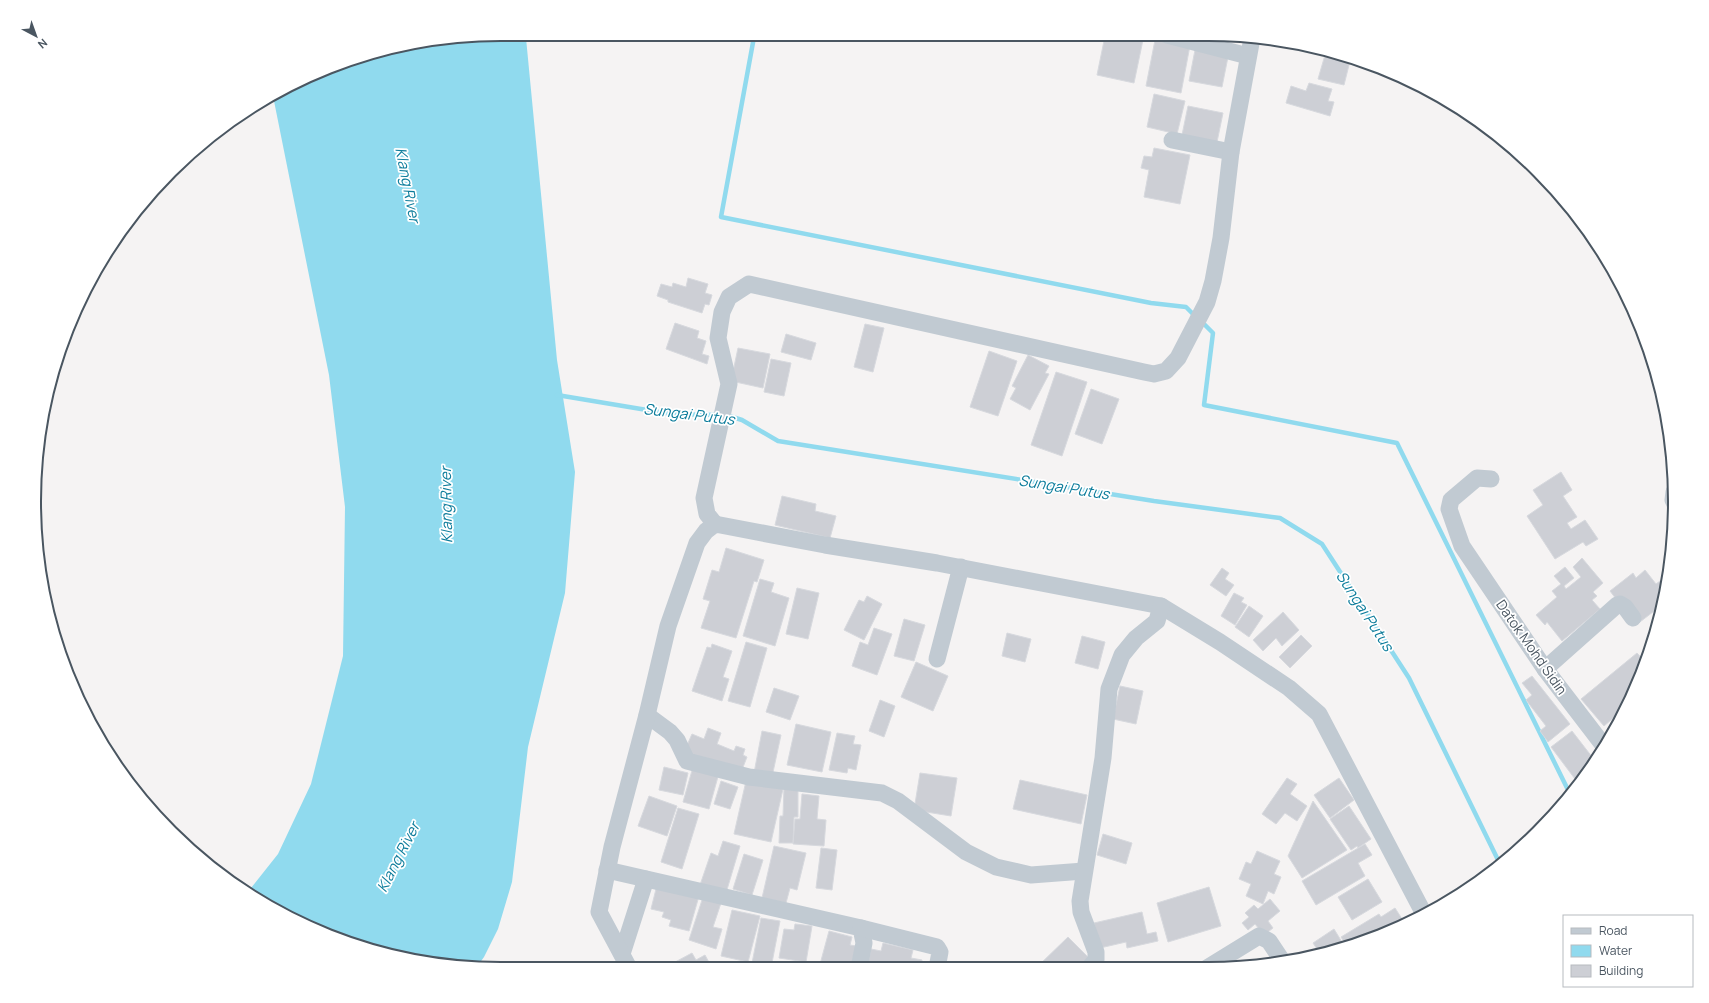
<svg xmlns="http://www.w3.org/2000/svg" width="1709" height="1003" font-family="Manrope,sans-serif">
  <rect width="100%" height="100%" fill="#f5f3f3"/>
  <path fill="#90daee" d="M440,38H526L557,360L575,472L565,593L528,747L512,882L498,929L484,957L476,968L351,944L247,893L278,854L311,784L343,656L345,507L329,375L273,96L295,82L351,59Z"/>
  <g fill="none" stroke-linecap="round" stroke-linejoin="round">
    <g stroke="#90daee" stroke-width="4.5">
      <path d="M754,37L721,217L1151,303L1186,307L1195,316"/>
      <path d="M1201,321L1213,333L1204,405L1397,443L1570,794"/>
      <path d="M557,395L671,414L718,415"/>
      <path d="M726,415L742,420L778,441L1154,501L1280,518L1322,544L1409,678L1499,862"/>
    </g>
  </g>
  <g fill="#cdcfd5" stroke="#d7d9de">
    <path d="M1144,35L1134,83L1097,75L1105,36Z"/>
    <path d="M1156,35H1192L1181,93L1146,86Z"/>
    <path d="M1195,50L1228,57L1222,87L1189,81Z"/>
    <path d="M1325,55L1350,61L1344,85L1318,79Z"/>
    <path d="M1309,83L1332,89L1328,101L1334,102L1330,116L1286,103L1291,86L1306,91Z"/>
    <path d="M1154,94L1185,101L1177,134L1147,127Z"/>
    <path d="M1188,106L1223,113L1217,142L1182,135Z"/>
    <path d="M1154,148L1190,155L1180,204L1144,197L1149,170L1141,168L1144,156L1152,157Z"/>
    <path d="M688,278L708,284L705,293L712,295L709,305L705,304L702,313L668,302V300L657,296L661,284L672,287L673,283L686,287Z"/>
    <path d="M675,323L699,331L697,338L706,341L702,354L709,356L707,364L666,349Z"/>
    <path d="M865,324L884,328L873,372L854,367Z"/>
    <path d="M786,334L816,343L811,360L781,352Z"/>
    <path d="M738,348L770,354L763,388L731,381Z"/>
    <path d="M989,351L1017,361L998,416L970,407Z"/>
    <path d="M1028,355L1049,366L1045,373L1049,374L1030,410L1010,399L1016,388L1012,386Z"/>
    <path d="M771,359L791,363L784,396L764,392Z"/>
    <path d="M1056,372L1087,382L1062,456L1031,445Z"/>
    <path d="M1091,389L1119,399L1102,444L1075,434Z"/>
    <path d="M1561,472L1572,490L1563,496L1577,517L1567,523L1571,529L1585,520L1598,539L1586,546L1583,542L1555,559L1527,516L1543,505L1533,490Z"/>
    <path d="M782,496L816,504L815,511L836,516L830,538L775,525Z"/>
    <path d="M726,548L764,560L757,582L754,581L736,638L701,628L710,601L703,599L712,570L719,572Z"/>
    <path d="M1582,558L1603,583L1593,592L1597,596L1592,600L1600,609L1562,641L1547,622L1545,625L1536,615L1557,597L1552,591L1561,584L1554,576L1565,567L1574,578L1564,586L1566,589L1581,577L1573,567Z"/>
    <path d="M1222,568L1229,573L1225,579L1234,585L1226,596L1210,585Z"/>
    <path d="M1645,570L1656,584L1668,575L1666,592L1662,605L1636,625L1610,591L1633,573L1636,578Z"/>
    <path d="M760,579L774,583L771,592L789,598L775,646L743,636Z"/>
    <path d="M797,588L819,593L808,639L786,634Z"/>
    <path d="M1234,593L1244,598L1241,602L1247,605L1235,625L1221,616Z"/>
    <path d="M867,596L882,604L864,640L844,630L859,600L864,602Z"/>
    <path d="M1249,606L1263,616L1249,637L1235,627Z"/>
    <path d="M1283,612L1299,630L1282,646L1276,638L1263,651L1253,640Z"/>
    <path d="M904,619L925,625L914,661L894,656Z"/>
    <path d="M874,628L892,634L877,675L852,666L860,642L868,645Z"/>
    <path d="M1007,633L1031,639L1025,662L1002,656Z"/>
    <path d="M1301,635L1312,646L1290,668L1279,657Z"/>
    <path d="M1082,636L1105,642L1098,669L1075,663Z"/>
    <path d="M746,642L767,648L750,707L728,701Z"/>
    <path d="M712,644L732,651L723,677L729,679L722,701L692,691L707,647L711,648Z"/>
    <path d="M1637,653L1645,662L1639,680L1625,708L1604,726L1581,699Z"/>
    <path d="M916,662L948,676L933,711L901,697Z"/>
    <path d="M1532,676L1570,724L1548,742L1540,731L1546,726L1526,700L1532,695L1522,683Z"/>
    <path d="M1120,686L1143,691L1136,724L1113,719Z"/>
    <path d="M774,688L799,696L790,720L766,712Z"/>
    <path d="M880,700L895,706L884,737L869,731Z"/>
    <path d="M796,724L831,732L822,772L787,765Z"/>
    <path d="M708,728L721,733L717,744L734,751L736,746L745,749L743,755L747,757L740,775L684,752L692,734L704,739Z"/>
    <path d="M762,731L781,735L772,777L754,773Z"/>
    <path d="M1572,731L1596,762L1578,783L1551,747Z"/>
    <path d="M837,733L855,736L853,744L861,745L856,770L848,768L847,773L829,770Z"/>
    <path d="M664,767L688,773L683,795L659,790Z"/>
    <path d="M693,767L719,773L709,809L683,802Z"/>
    <path d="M920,773L957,778L951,816L914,810Z"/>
    <path d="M1287,778L1297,784L1290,794L1307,806L1297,821L1285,813L1276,824L1262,814Z"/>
    <path d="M1339,778L1354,800L1330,818L1314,795Z"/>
    <path d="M1020,780L1087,795L1081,824L1013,809Z"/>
    <path d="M721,781L738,787L730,809L714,804Z"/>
    <path d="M746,781L783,789L771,842L734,834Z"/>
    <path d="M784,788L798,789V817H794L793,843H779L780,816H783Z"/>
    <path d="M802,794L819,796L817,819L826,820L824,846L793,844L795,819H800Z"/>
    <path d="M649,796L677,806L667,836L638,826Z"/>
    <path d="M1313,801L1347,850L1302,878L1288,856Z"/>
    <path d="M1349,806L1371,839L1358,848L1357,846L1351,850L1330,819Z"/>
    <path d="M678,808L699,814L682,869L661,862Z"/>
    <path d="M1103,834L1132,843L1126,864L1097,855Z"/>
    <path d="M723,841L740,846L726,893L700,885L711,853L718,856Z"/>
    <path d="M1365,844L1372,855L1358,863L1365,876L1316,905L1302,881Z"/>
    <path d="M774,846L806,853L797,890L790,888L786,903L762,898Z"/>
    <path d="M821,848L837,850L832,890L816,888Z"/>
    <path d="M1257,851L1280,861L1274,874L1281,877L1274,894L1268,891L1263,904L1246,896L1251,884L1239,879L1246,862L1251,864Z"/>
    <path d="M744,854L763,860L752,895L733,889Z"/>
    <path d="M1368,879L1382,902L1352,920L1338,897Z"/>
    <path d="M657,885L699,896L689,931L669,926L671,920L662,917L664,912L651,909Z"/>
    <path d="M1209,887L1221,926L1168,942L1157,903Z"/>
    <path d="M703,897L721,903L713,927L722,929L716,949L689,940Z"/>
    <path d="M1270,899L1280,911L1268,921L1273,928L1264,935L1255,924L1248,930L1242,923L1249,917L1245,913L1254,905L1258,909Z"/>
    <path d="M1395,908L1404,922L1358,944L1347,946L1341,937L1379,914L1381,917Z"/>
    <path d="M732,910L760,916L748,962L721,956Z"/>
    <path d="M1142,912L1147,934L1156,932L1158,941L1127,948L1126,942L1100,948L1094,923Z"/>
    <path d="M761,918L780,921L771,968H751Z"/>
    <path d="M795,924L812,926L806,962L779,958L784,929L794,930Z"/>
    <path d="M1334,929L1345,947L1319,952L1313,943Z"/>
    <path d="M829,931L852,937L850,945L856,946L851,967L844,965V968H819Z"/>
    <path d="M1068,937L1089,958L1079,968H1036Z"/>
    <path d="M883,943L913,950L911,958L922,960L921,968H867L871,949L881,951Z"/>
    <path d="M692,953L696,960L705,955L712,968H664Z"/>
  </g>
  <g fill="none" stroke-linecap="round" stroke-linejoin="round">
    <g stroke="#c1cad2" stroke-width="17">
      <path d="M1167,35L1248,56"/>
      <path d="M1172,140L1231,152"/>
      <path d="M1491,479L1477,478L1451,500L1449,509L1462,546L1545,669L1604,746"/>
      <path d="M1674,492L1673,500L1675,504"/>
      <path d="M715,524L707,514L704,498L729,384L718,338L722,312L729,297L749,284L1144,372L1154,374L1166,371L1178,358L1207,302L1213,281L1221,238L1231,152L1252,38"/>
      <path d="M937,659L961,567"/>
      <path d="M1545,669L1617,605L1620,604L1625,607L1633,618"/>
      <path d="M647,715L670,732L677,740L687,761L749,777L882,793L898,801L966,852L996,867L1031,875L1084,871"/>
      <path d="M607,870L861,928L864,943L859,968"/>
      <path d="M861,928L937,947L940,952L937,968"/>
      <path d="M622,954L646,879"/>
      <path d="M629,968L599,912L612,847L647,715L668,626L697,543L706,531L715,524L825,545L937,563L1161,606L1220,642L1289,688L1319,714L1424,914"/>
      <path d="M1089,968L1096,960V952L1081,912L1080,901L1103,758L1109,689L1122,655L1136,638L1157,621L1161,606"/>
      <path d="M1207,968L1259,936L1269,941L1281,959"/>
    </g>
  </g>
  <g text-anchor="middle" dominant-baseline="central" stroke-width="3.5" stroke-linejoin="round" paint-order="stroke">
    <g font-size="14" fill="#4a5661" stroke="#fff">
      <text transform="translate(1532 647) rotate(55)">Datok Mohd Sidin</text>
    </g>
    <g font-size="15" font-style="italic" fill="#0c7c9b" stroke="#fff">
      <text transform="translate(408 185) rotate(79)">Klang River</text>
      <text transform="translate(689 414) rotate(7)">Sungai Putus</text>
      <text transform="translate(1064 487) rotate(9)">Sungai Putus</text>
      <text transform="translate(446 505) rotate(-91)">Klang River</text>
      <text transform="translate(1365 611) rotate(57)">Sungai Putus</text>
      <text transform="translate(398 857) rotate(-63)">Klang River</text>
    </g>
  </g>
  <path d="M0 0H1709V1003H0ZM501 41H1208A460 460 0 0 1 1668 501V502A460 460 0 0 1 1208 962H501A460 460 0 0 1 41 502V501A460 460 0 0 1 501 41Z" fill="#fff" fill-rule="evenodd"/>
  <path fill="none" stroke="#4a5661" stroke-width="2" d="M501 41H1208A460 460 0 0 1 1668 501V502A460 460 0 0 1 1208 962H501A460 460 0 0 1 41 502V501A460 460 0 0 1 501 41Z"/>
  <rect x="1563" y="915" width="130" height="72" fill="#ffffff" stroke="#b7bbc0"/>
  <rect x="1571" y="928" width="20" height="6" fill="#c1cad2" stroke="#b7bbc0"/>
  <text x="1599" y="935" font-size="12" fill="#4a5661">Road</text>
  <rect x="1571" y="945" width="20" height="12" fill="#90daee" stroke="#b7bbc0"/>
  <text x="1599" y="955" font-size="12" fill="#4a5661">Water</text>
  <rect x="1571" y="965" width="20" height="12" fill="#cdcfd5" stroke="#b7bbc0"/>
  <text x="1599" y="975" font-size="12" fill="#4a5661">Building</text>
  <g transform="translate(36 36) rotate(139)" stroke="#ffffff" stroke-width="3" paint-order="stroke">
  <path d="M0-3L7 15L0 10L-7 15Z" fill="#4a5661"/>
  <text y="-6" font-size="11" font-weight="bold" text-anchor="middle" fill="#4a5661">N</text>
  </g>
</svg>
